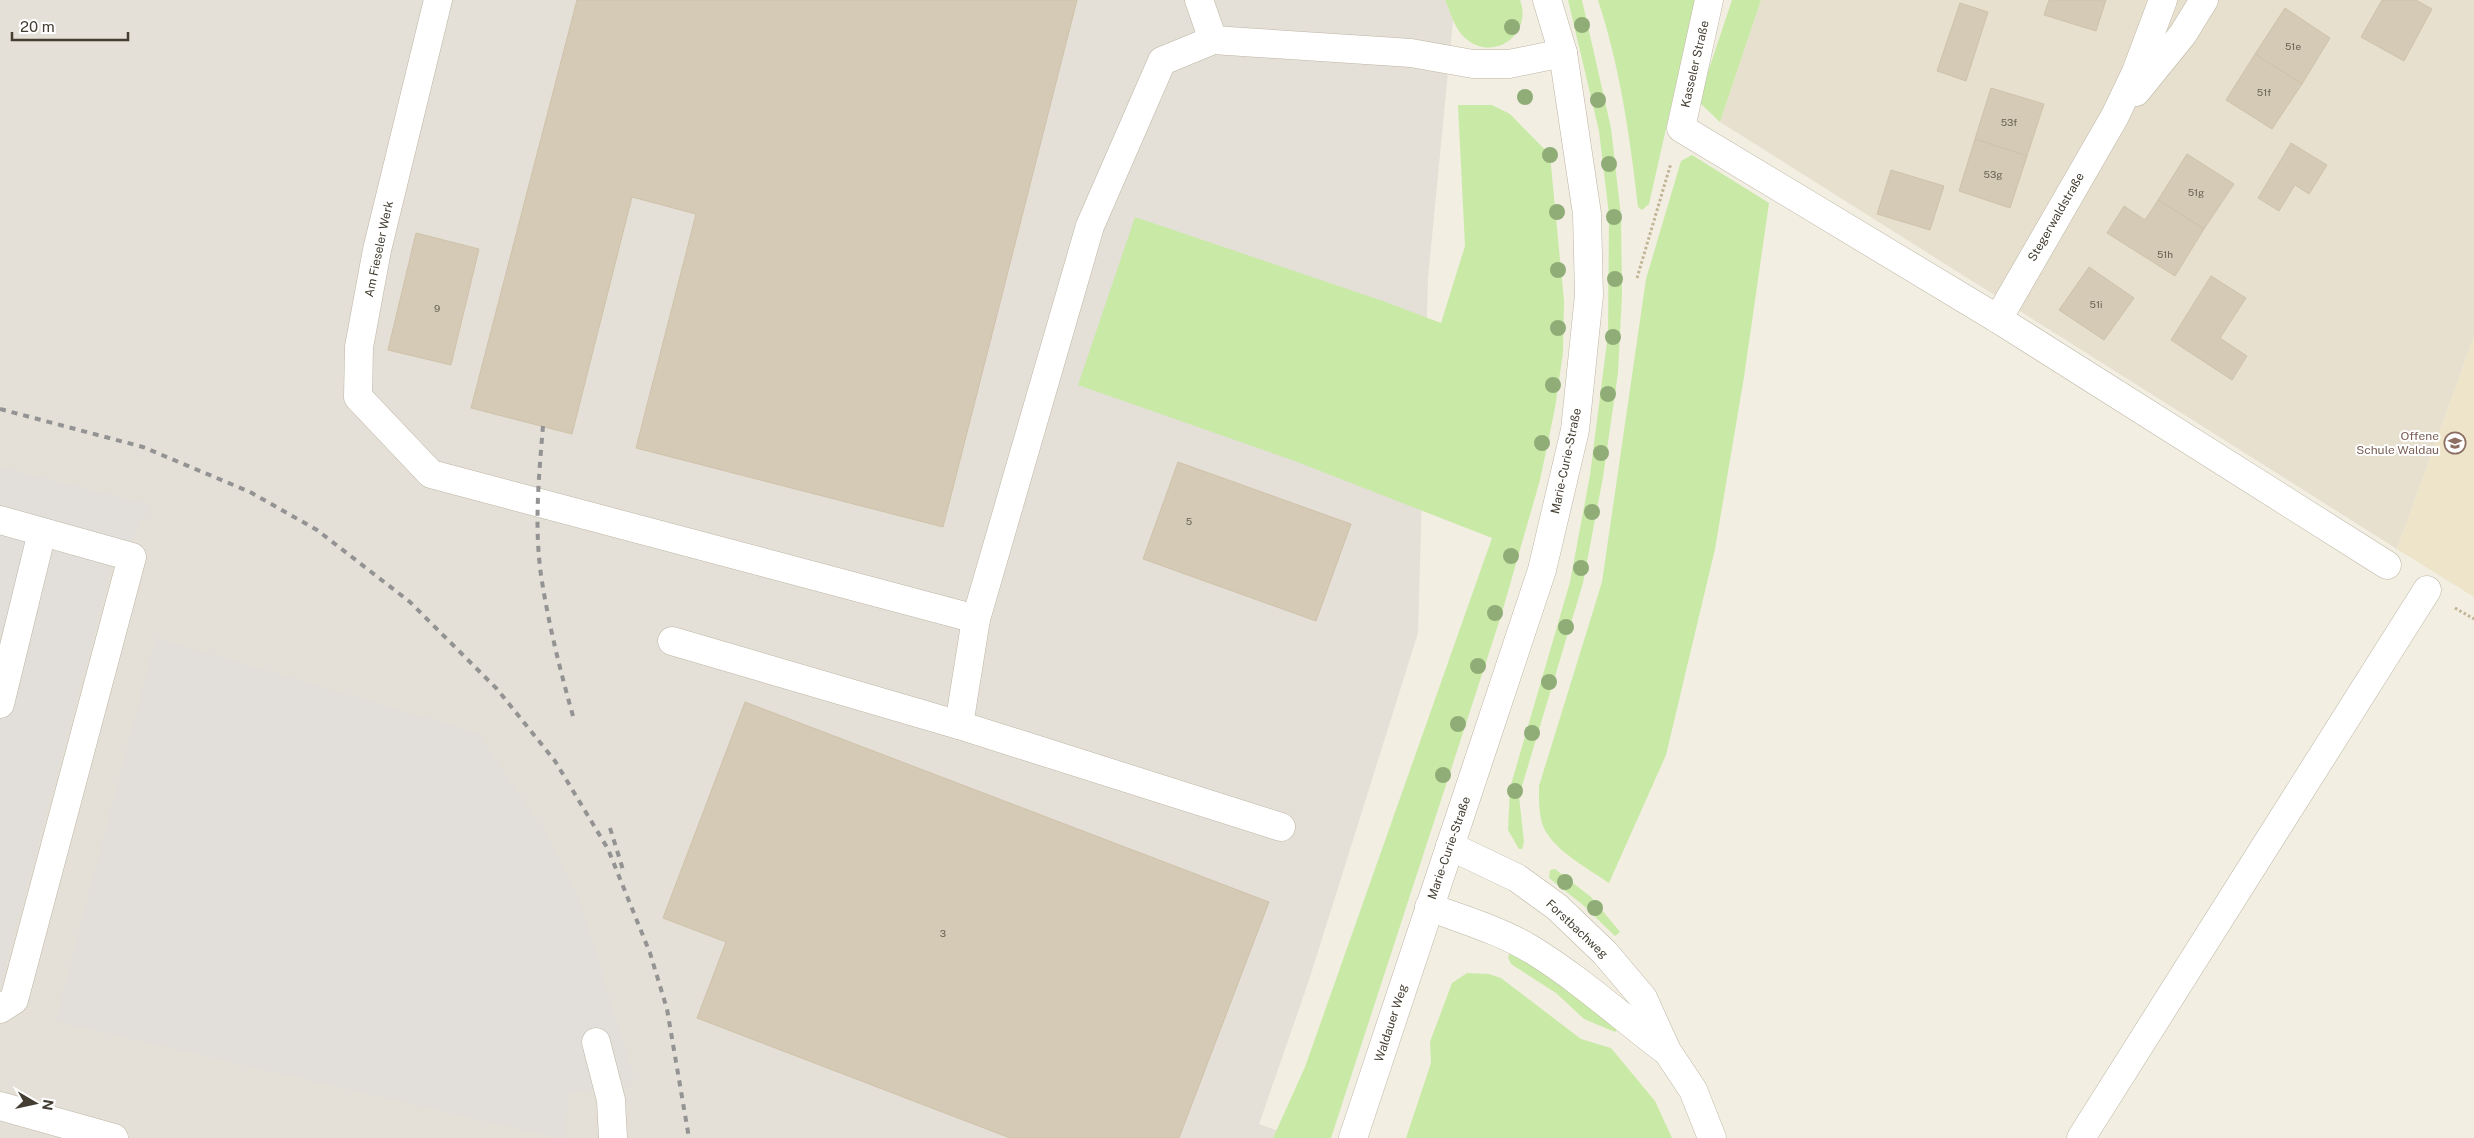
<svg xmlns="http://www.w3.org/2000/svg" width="2474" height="1138" font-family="'Public Sans',sans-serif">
  <rect width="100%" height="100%" fill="#f2eee2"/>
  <path fill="#e7e0cf" d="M1761,0H2474V336L2397,549L1720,122Z"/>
  <path fill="#e4dfd7" d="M0,0H1445L1453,20L1428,278L1418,633L1309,980L1259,1124L1297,1138H0Z"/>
  <path fill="#ede4ca" d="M2474,336V597L2397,549Z"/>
  <g fill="#c9eaa7">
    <path d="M1445,0H1520C1533,35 1493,63 1465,38C1455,29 1450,12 1445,0Z"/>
    <path d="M1568,0H1582L1611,128L1621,216L1622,295L1618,373L1603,477L1583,583L1519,796L1524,842L1522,849H1519L1508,830L1510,788L1570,582L1590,475L1608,334L1609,215L1599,131Z"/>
    <path d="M1598,0H1695L1649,204L1642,210L1638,207C1630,137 1620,67 1598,0Z"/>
    <path d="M1732,0H1761L1720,122L1700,103V96Z"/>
    <path d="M1458,105H1492L1510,114L1550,155L1564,301L1563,352L1555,408L1540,480L1501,616L1331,1138H1273L1305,1067L1492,538L1292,460L1078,385L1135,217L1383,301L1441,323L1465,246Z"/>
    <path d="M1692,155L1769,203L1744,377L1715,549L1666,755L1609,883C1590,870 1561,854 1548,835C1538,822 1539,802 1539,786L1602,582L1646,279L1681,161Z"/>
    <path d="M1555,869L1591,897L1620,932L1615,936L1583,905L1549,878L1550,870Z"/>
    <path d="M1510,953C1552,968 1584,1001 1617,1030L1615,1032L1584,1019L1556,993L1511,964L1508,957Z"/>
    <path d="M1467,973L1489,974L1501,978L1581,1039L1611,1048L1655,1101L1672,1138H1406L1431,1063L1430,1042L1452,983Z"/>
  </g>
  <g fill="#e2dfdb">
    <path d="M0,467L152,505L110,572L0,986Z"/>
    <path d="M156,638L477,733L545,832L581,904L634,1080L567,1094L566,1138H558L56,1021Z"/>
  </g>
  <g fill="#d4cab6" stroke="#d0c2a9">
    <path d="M577,0H1077L943,527L636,448L696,214L632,197L572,434L471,408Z"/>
    <path d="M2049,0H2106L2096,31L2044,15Z"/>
    <path d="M2382,0H2416L2432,9L2404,61L2361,37Z"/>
    <path d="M1960,3L1988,12L1966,81L1937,71Z"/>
    <path d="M2285,8L2330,38L2302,84L2255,54Z"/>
    <path d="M2255,54L2302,84L2272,129L2226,100Z"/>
    <path d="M1991,88L2044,104L2027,156L1975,139Z"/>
    <path d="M1975,139L2027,156L2010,208L1959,191Z"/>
    <path d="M2291,143L2327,165L2309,194L2295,185L2279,211L2258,198Z"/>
    <path d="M2187,154L2234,184L2204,229L2158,200Z"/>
    <path d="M1891,170L1944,186L1930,230L1877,214Z"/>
    <path d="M2158,200L2204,229L2175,276L2107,233L2124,206L2145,220Z"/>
    <path d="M416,233L479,249L451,365L388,350Z"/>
    <path d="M2089,267L2134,298L2104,340L2059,310Z"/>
    <path d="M2211,276L2246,298L2220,338L2247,356L2232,380L2171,340Z"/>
    <path d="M1178,462L1351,524L1316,621L1143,559Z"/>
    <path d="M745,702L1269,902L1179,1138H1010L697,1018L726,942L663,918Z"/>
  </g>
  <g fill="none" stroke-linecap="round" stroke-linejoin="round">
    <g stroke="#beb6a4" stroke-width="29">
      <g id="minor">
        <path d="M438,0L377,250L359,347L358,397L431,474L976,619L1090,226L1162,61L1213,40L1411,53L1473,64H1509L1563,53"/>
        <path d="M1199,0L1213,40"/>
        <path d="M1709,0L1681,128L1998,319L2387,565"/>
        <path d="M2136,92L2183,34L2204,0"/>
        <path d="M1998,319L2115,116L2136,72L2163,0"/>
        <path d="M0,520L132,557L14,1000L0,1009"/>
        <path d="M976,619L959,725L1281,827"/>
        <path d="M672,641L959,725"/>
        <path d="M0,704L42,532"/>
        <path d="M1450,846L1517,878L1557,907L1605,953L1643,998L1667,1051L1693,1090L1712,1138"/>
        <path d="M1429,907C1464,920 1502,931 1534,951C1582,981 1620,1016 1665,1050"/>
        <path d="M596,1042L611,1100L613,1138"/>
        <path d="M0,1106L114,1138"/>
        <path d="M1353,1138L1542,570L1575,430L1589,295L1587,214L1563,53L1547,0"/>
        <path d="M2081,1138L2427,590"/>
      </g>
    </g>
    <g stroke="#c1b394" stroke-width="3" stroke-dasharray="2.5 2.5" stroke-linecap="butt">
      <path d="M1637,278L1671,163"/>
      <path d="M2455,608L2474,619"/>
    </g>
    <use href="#minor" stroke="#fff" stroke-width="28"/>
    <g stroke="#939393" stroke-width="4" stroke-dasharray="6 6" stroke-linecap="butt">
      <path d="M0,409L143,447L250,492L317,530L410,602L497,689L555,761L608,849L650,953L667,1009L689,1138"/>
      <path d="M543,426C539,475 534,525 541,575C548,622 560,670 573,716"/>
      <path d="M610,828L624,873"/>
    </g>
  </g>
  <g fill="#90ad78">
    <circle cx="1582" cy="25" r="8"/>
    <circle cx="1512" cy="27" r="8"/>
    <circle cx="1525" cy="97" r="8"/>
    <circle cx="1598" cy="100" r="8"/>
    <circle cx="1550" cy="155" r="8"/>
    <circle cx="1609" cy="164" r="8"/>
    <circle cx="1557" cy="212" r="8"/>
    <circle cx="1614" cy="217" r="8"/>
    <circle cx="1558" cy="270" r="8"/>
    <circle cx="1615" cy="279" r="8"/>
    <circle cx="1558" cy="328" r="8"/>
    <circle cx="1613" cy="337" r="8"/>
    <circle cx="1553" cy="385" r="8"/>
    <circle cx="1608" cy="394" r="8"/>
    <circle cx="1542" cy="443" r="8"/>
    <circle cx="1601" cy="453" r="8"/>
    <circle cx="1592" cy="512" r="8"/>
    <circle cx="1511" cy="556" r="8"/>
    <circle cx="1581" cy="568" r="8"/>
    <circle cx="1495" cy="613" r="8"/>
    <circle cx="1566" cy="627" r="8"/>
    <circle cx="1478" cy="666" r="8"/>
    <circle cx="1549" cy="682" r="8"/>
    <circle cx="1458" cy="724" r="8"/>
    <circle cx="1532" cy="733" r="8"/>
    <circle cx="1443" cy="775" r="8"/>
    <circle cx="1515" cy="791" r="8"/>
    <circle cx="1565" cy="882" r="8"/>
    <circle cx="1595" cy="908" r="8"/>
  </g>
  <defs>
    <g id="school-ring" transform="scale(1.125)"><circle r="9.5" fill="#fff" stroke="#8d6e63" stroke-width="1.5"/><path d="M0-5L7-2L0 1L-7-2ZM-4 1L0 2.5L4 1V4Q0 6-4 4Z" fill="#8d6e63"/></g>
  </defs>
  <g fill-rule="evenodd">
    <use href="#school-ring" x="2455" y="443"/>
  </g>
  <g text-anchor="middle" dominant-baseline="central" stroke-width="4" stroke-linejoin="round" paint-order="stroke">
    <g font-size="10" fill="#686153">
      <text x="2293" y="46">51e</text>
      <text x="2264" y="92">51f</text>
      <text x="2009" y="122">53f</text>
      <text x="1993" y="174">53g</text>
      <text x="2196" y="192">51g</text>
      <text x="2165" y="254">51h</text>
      <text x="2096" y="304">51i</text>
      <text x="437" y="308">9</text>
      <text x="1189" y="521">5</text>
      <text x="943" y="933">3</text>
    </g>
    <g font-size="12" fill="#443e32" stroke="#fff">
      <text transform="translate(1695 64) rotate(-77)">Kasseler Straße</text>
      <text transform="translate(2056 217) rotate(-60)">Stegerwaldstraße</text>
      <text transform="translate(379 249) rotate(-78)">Am Fieseler Werk</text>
      <text transform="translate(1566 461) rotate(-78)">Marie-Curie-Straße</text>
      <text transform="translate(1449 848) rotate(-71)">Marie-Curie-Straße</text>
      <text transform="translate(1577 929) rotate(43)">Forstbachweg</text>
      <text transform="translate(1391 1023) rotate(-72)">Waldauer Weg</text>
    </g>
    <g font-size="12" fill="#785e54" stroke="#fff" text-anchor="end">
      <text x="2439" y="436">Offene<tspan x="2439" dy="14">Schule Waldau</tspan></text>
    </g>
  </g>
  <g transform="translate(35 1103) rotate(99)" stroke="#ffffff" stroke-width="4" paint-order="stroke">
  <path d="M0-4L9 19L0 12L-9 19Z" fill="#443e32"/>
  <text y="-8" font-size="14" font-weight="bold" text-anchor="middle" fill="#443e32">N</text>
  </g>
  <path d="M12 32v8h116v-8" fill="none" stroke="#443e32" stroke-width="2.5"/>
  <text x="20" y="32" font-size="15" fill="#443e32" stroke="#ffffff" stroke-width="4" paint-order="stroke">20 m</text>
</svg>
